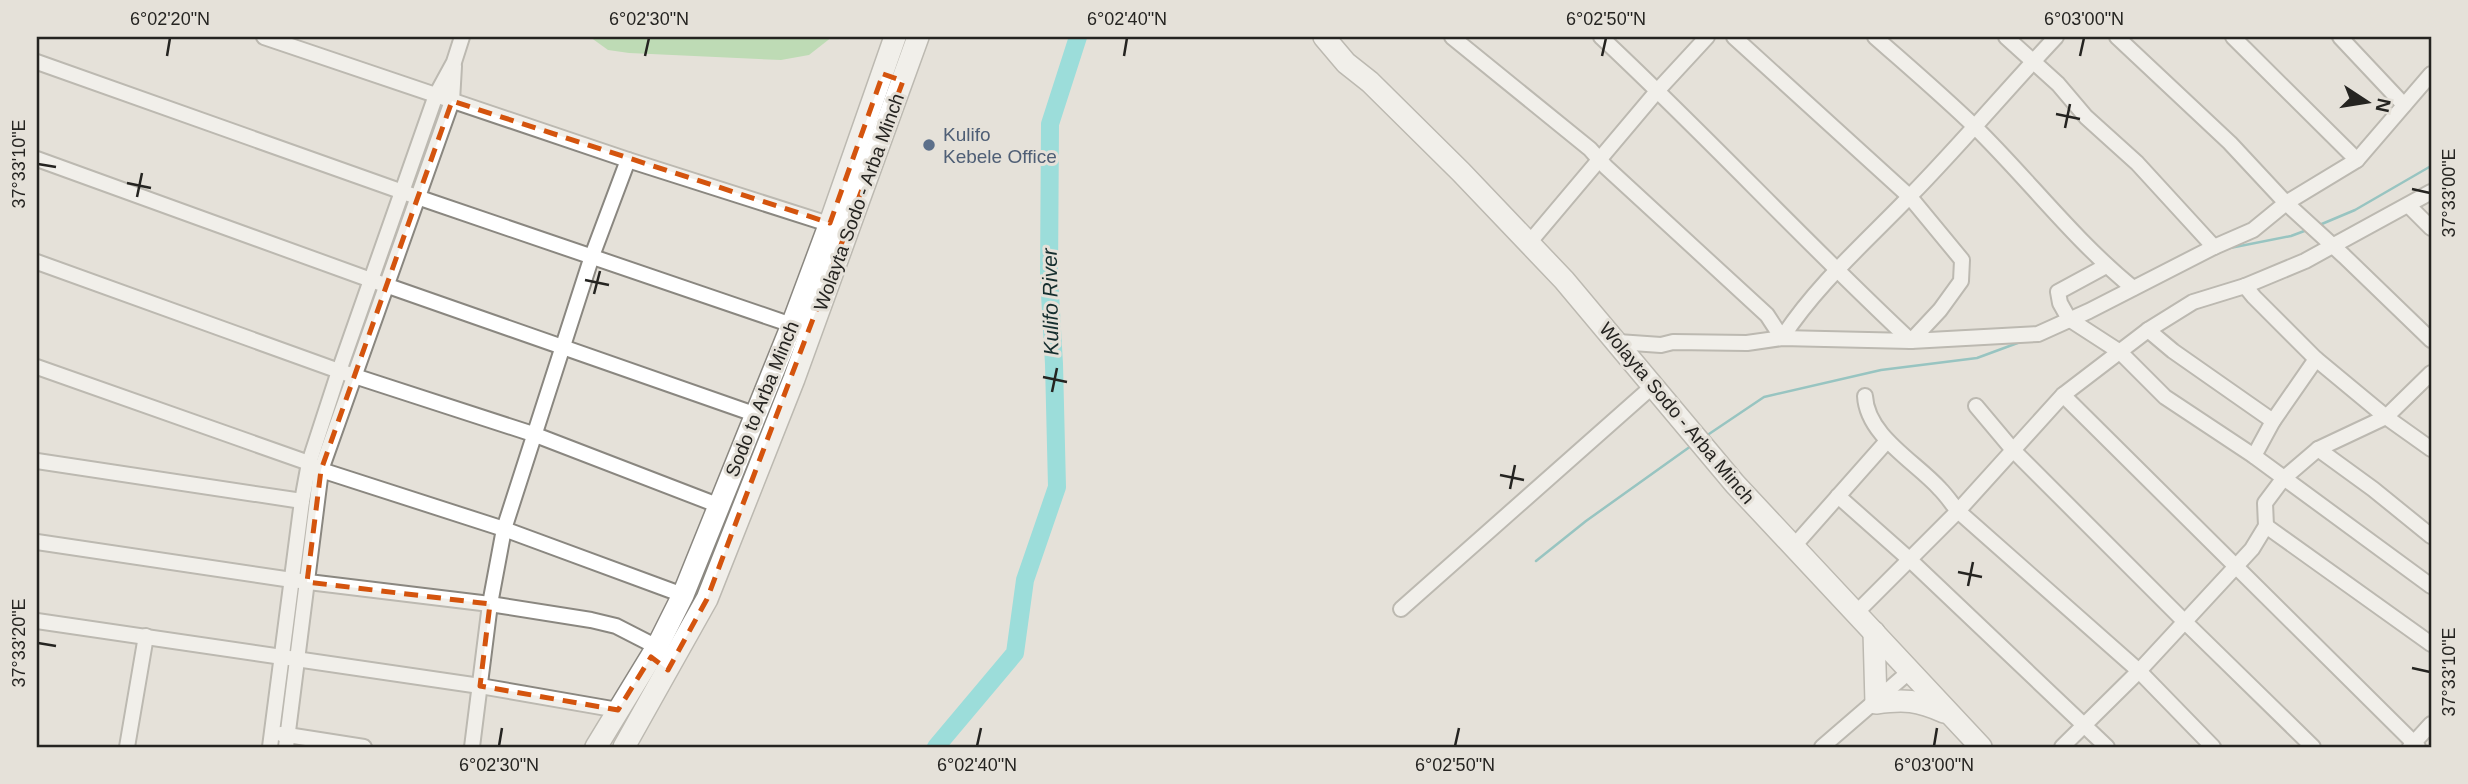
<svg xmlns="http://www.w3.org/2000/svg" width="2468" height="784" font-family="Helvetica,sans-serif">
  <rect width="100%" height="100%" fill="#e5e1d9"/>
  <path fill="#8fd38b" d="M590,37H832L809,55L781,60L629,53L608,50Z"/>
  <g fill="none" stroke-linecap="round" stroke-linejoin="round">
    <g stroke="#3aa1a4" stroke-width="2.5">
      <path d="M2317,226L2355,210L2431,166"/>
      <path d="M2225,249L2291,236L2307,230"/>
      <path d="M1706,436L1764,397L1881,370L1977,358L2023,341"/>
      <path d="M1536,561L1586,521L1691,446"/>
    </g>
    <path stroke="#43d7dc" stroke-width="18" d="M936,747L1015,653L1025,580L1057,487L1054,364L1049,277L1050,124L1078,37"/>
    <g stroke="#8a8780" stroke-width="18">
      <g id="minor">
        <path d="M264,37L628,160L838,227"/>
        <path d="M1452,37L1590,149L1606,167L1767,315L1782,338"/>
        <path d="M1601,37C1707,136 1805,242 1911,341"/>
        <path d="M1734,37L1910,197L1962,260L1961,281L1940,310L1911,341"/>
        <path d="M1875,37C1909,67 1943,96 1975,127C2029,180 2074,240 2133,288"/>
        <path d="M2006,37L2058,84L2086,117L2137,163L2214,247"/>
        <path d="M2117,37L2230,143L2286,203L2344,256L2431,340"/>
        <path d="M2233,37L2357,160"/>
        <path d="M2340,37L2404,105"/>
        <path d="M37,62L417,197L792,325"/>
        <path d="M37,159L371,280L757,415"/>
        <path d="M2409,206L2431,228"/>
        <path d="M1529,243L1658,90L1707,37"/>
        <path d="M37,262L339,371L533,434L720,506"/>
        <path d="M2106,266L2058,292L2060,303L2069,319L2120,352L2165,397L2254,456L2431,586"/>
        <path d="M2245,286L2305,261L2431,192"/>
        <path d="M1782,338C1817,284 1867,241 1911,195C1961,144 2007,89 2056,37"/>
        <path d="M1618,342L1661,345L1673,342L1747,343L1782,338L1911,341L2038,334L2089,311L2214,247L2253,230L2286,203L2357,160L2431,74"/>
        <path d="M37,367L309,463L321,470L504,529L683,595"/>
        <path d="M2063,395L2418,747"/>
        <path d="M1865,396C1867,436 1916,462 1940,489C1947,496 1952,504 1958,511L2139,671L2213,747"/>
        <path d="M1976,406L2013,450L2184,621L2313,747"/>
        <path d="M2273,421L2173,351L2148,330L2193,302L2245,286L2254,297L2316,359L2386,417L2431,449"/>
        <path d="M2318,449L2373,489L2431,536"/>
        <path d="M2254,456L2273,421L2316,359"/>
        <path d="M37,461L302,501"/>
        <path d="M1838,496L1909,559L2107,747"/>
        <path d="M2266,526L2431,644"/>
        <path d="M37,542L292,580L490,604L591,620L616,626L657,647"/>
        <path d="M1794,546L1887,441"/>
        <path d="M1401,609L1654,385"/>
        <path d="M1856,613L1958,511L2063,395L2148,330"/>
        <path d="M37,621L480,686L618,710"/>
        <path d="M281,734L364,747"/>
        <path d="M127,747L146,636"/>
        <path d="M270,747L302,501L309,463L339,371L436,95L454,62L462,37"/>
        <path d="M286,747L321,470L452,101L454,66"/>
        <path d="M472,747L490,604L504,529L592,256L628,160"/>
        <path d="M1822,747L1910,671"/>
        <path d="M2062,747L2139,671L2252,549L2266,526L2265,503L2283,479L2318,449L2386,417L2431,373"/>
        <path d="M2410,747L2431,724"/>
      </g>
    </g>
    <g stroke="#8a8780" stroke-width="24">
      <g id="highway">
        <path d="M1324,37L1346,63L1370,82L1461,172L1564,280L1735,484L1981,747"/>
        <path d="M1874,632L1876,703C1904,699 1918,700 1944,712"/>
        <path d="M596,747L657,647L683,595L792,325L830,223L895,37"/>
        <path d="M624,747L707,599L794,379L918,37"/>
      </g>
    </g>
    <use href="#minor" stroke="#fff" stroke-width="14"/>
    <use href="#highway" stroke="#fff" stroke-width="21"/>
  </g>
  <path d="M0 0H2468V784H0ZM883,74L903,81L707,599L668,670L651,657L618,710L480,686L490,604L307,582L321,470L452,101L830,223Z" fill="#e5e1d9" fill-opacity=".55" fill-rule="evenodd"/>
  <path fill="none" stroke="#d4540e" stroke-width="5" stroke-dasharray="14 9" stroke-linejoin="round" d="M883,74L903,81L707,599L668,670L651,657L618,710L480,686L490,604L307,582L321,470L452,101L830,223Z"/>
  <path fill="none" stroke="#252421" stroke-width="2.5" d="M167,56L170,38M645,56L649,38M1124,56L1127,38M1602,56L1606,38M2080,56L2084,38M2056,114L2080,119M2065,128L2070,104M38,164L56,167M127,183L151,188M2412,189L2430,193M137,197L142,173M585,280L609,285M594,294L600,271M1043,377L1067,382M1052,392L1057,368M1500,475L1524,480M1510,489L1515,465M1958,572L1982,577M1968,586L1973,562M38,643L56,646M2412,668L2430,672M499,746L502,728M977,746L981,728M1455,746L1459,728M1934,746L1937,728"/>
  <circle fill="#5c6f8a" stroke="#e5e1d9" stroke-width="2.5" cx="929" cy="145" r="7"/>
  <g text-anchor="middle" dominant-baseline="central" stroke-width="6" stroke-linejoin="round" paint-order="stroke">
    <g font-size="19" fill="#4e5e75" stroke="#e5e1d9" text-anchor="start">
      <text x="943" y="134">Kulifo<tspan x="943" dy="22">Kebele Office</tspan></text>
    </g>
    <g font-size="19" fill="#252421" stroke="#e5e1d9">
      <text transform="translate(859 202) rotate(-70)">Wolayta Sodo - Arba Minch</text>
      <text transform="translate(762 399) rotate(-68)">Sodo to Arba Minch</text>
      <text transform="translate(1677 413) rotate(50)">Wolayta Sodo - Arba Minch</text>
    </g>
    <g font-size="21" font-style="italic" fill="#152e2e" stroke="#e5e1d9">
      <text transform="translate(1050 302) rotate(-91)">Kulifo River</text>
    </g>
  </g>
  <rect width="2468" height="784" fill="none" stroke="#e5e1d9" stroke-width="77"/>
  <g transform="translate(2367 102) rotate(102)" stroke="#e5e1d9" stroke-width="5" paint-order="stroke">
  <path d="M0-5L12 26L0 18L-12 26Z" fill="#252421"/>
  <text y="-10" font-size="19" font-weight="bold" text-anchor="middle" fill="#252421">N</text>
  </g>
  <rect x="38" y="38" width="2392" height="708" fill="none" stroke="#252421" stroke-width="2.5"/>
  <g font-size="18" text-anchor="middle" fill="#252421">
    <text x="170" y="25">6°02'20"N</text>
    <text x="649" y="25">6°02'30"N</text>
    <text x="1127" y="25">6°02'40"N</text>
    <text x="1606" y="25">6°02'50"N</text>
    <text x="2084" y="25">6°03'00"N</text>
    <text transform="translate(19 164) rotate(-90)" y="6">37°33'10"E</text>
    <text transform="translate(2449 193) rotate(-90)" y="6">37°33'00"E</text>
    <text transform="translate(19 643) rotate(-90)" y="6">37°33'20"E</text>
    <text transform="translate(2449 672) rotate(-90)" y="6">37°33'10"E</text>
    <text x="499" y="771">6°02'30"N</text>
    <text x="977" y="771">6°02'40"N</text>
    <text x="1455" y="771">6°02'50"N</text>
    <text x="1934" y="771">6°03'00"N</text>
  </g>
</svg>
